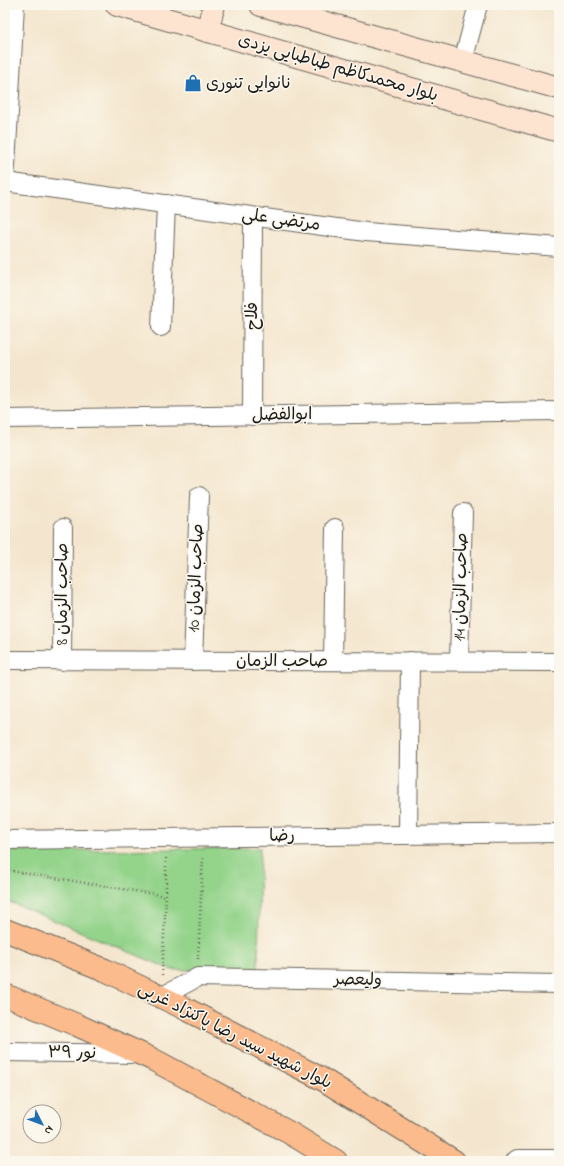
<svg xmlns="http://www.w3.org/2000/svg" width="564" height="1166" font-family="'Indie Flower','Playpen Sans Arabic',sans-serif">
  <rect width="100%" height="100%" fill="#fbf7ec"/>
  <filter id="ink" filterUnits="userSpaceOnUse"><feTurbulence type="fractalNoise" baseFrequency=".025" numOctaves="2"/><feDisplacementMap in="SourceGraphic" scale="8" xChannelSelector="R" yChannelSelector="G"/><feConvolveMatrix kernelMatrix="1 2 1 2 8 2 1 2 1" color-interpolation-filters="sRGB"/></filter>
  <filter id="wash" filterUnits="userSpaceOnUse"><feTurbulence type="fractalNoise" baseFrequency=".012" numOctaves="4" result="noise"/><feDisplacementMap in="SourceGraphic" scale="16" xChannelSelector="R" yChannelSelector="G"/><feGaussianBlur stdDeviation="0.9" result="paint"/><feColorMatrix in="noise" values="0 0 0 0 0 0 0 0 0 0 0 0 0 0 0 0 0 1.4 0 .05"/><feComposite in="paint" operator="in"/></filter>
  <g filter="url(#wash)">
    <rect width="100%" height="100%" fill="#f4e6ce"/>
    <path fill="#93d38a" stroke="#587853" d="M260,848L258,969L172,970L5,900V851Z"/>
  </g>
  <g filter="url(#ink)">
    <g fill="none" stroke-linecap="round" stroke-linejoin="round">
      <g stroke="#68635a" stroke-width="20">
        <g id="street">
          <path d="M463,61L478,5"/>
          <path d="M5,182L366,232L559,247"/>
          <path d="M5,183L15,5"/>
          <path d="M161,327L166,204"/>
          <path d="M252,416L253,217"/>
          <path d="M5,419L559,411"/>
          <path d="M5,660L559,662"/>
          <path d="M62,661L63,528"/>
          <path d="M193,661L199,496"/>
          <path d="M333,661L335,528"/>
          <path d="M459,661L463,513"/>
          <path d="M408,835L410,661"/>
          <path d="M5,840L559,833"/>
          <path d="M161,997L198,977L559,984"/>
          <path d="M5,1052L136,1054"/>
          <path d="M515,1161L517,1159H559"/>
        </g>
      </g>
      <g stroke="#68635a" stroke-width="24">
        <g id="secondary">
          <path d="M117,5L559,131"/>
          <path d="M261,5L559,88"/>
          <path d="M207,31L214,5"/>
        </g>
      </g>
      <g stroke="#68635a" stroke-width="24">
        <g id="primary">
          <path d="M5,930L105,970L184,1008L322,1079L454,1161"/>
          <path d="M5,995L77,1025L152,1059L290,1133L336,1161"/>
        </g>
      </g>
      <g stroke="#68635a" stroke-width="2.5" stroke-dasharray="1 3" stroke-linecap="butt">
        <path d="M5,870L166,896"/>
        <path d="M198,959L203,856"/>
        <path d="M162,975L166,896V856"/>
      </g>
      <use href="#street" stroke="#fff" stroke-width="18"/>
      <use href="#secondary" stroke="#fde4d1" stroke-width="22"/>
      <use href="#primary" stroke="#fbbb8c" stroke-width="22"/>
    </g>
  </g>
  <defs>
    <g id="shop-bare" transform="scale(1.38)"><path d="M-5-2.5h2.3a2.7 3.5 0 0 1 5.4 0H5L5.5 6h-11ZM-1.5-2.5h3a1.5 2.3 0 0 0-3 0Z" fill="#1f6fb2" stroke="#fbf7ec" stroke-width="2.5" paint-order="stroke"/></g>
  </defs>
  <g fill-rule="evenodd">
    <use href="#shop-bare" x="193" y="83"/>
  </g>
  <g text-anchor="middle" dominant-baseline="central" stroke-width="3" stroke-linejoin="round" paint-order="stroke">
    <g font-size="17" fill="#1c1c1c" stroke="#fbf7ec">
      <text transform="translate(338 68) rotate(16)">بلوار محمدکاظم طباطبایی یزدی</text>
      <text transform="translate(281 220) rotate(8)">مرتضی علی</text>
      <text transform="translate(252 316) rotate(-90)">فلاح</text>
      <text transform="translate(282 415) rotate(-1)">ابوالفضل</text>
      <text transform="translate(196 578) rotate(-88)">صاحب الزمان 10</text>
      <text transform="translate(461 587) rotate(-89)">صاحب الزمان 14</text>
      <text transform="translate(62 594) rotate(-90)">صاحب الزمان 8</text>
      <text x="282" y="661">صاحب الزمان</text>
      <text transform="translate(282 836) rotate(-1)">رضا</text>
      <text transform="translate(358 980) rotate(1)">ولیعصر</text>
      <text transform="translate(235 1036) rotate(27)">بلوار شهید سید رضا پاکنژاد غربی</text>
      <text transform="translate(72 1053) rotate(1)">نور ۳۹</text>
    </g>
    <g font-size="17" fill="#1c1c1c" stroke="#fbf7ec" text-anchor="start">
      <text x="206" y="83">نانوایی تنوری</text>
    </g>
  </g>
  <rect width="564" height="1166" fill="none" stroke="#fbf7ec" stroke-width="20"/>
  <g transform="translate(42 1124) rotate(132)"><circle r="19" fill="#fbf7ec" stroke="#a29f99"/>
  <path d="M0-3L7 15L0 10L-7 15Z" fill="#1f6fb2"/>
  <text y="-6" font-size="11" font-weight="bold" text-anchor="middle" fill="#1c1c1c">N</text>
  </g>
</svg>
